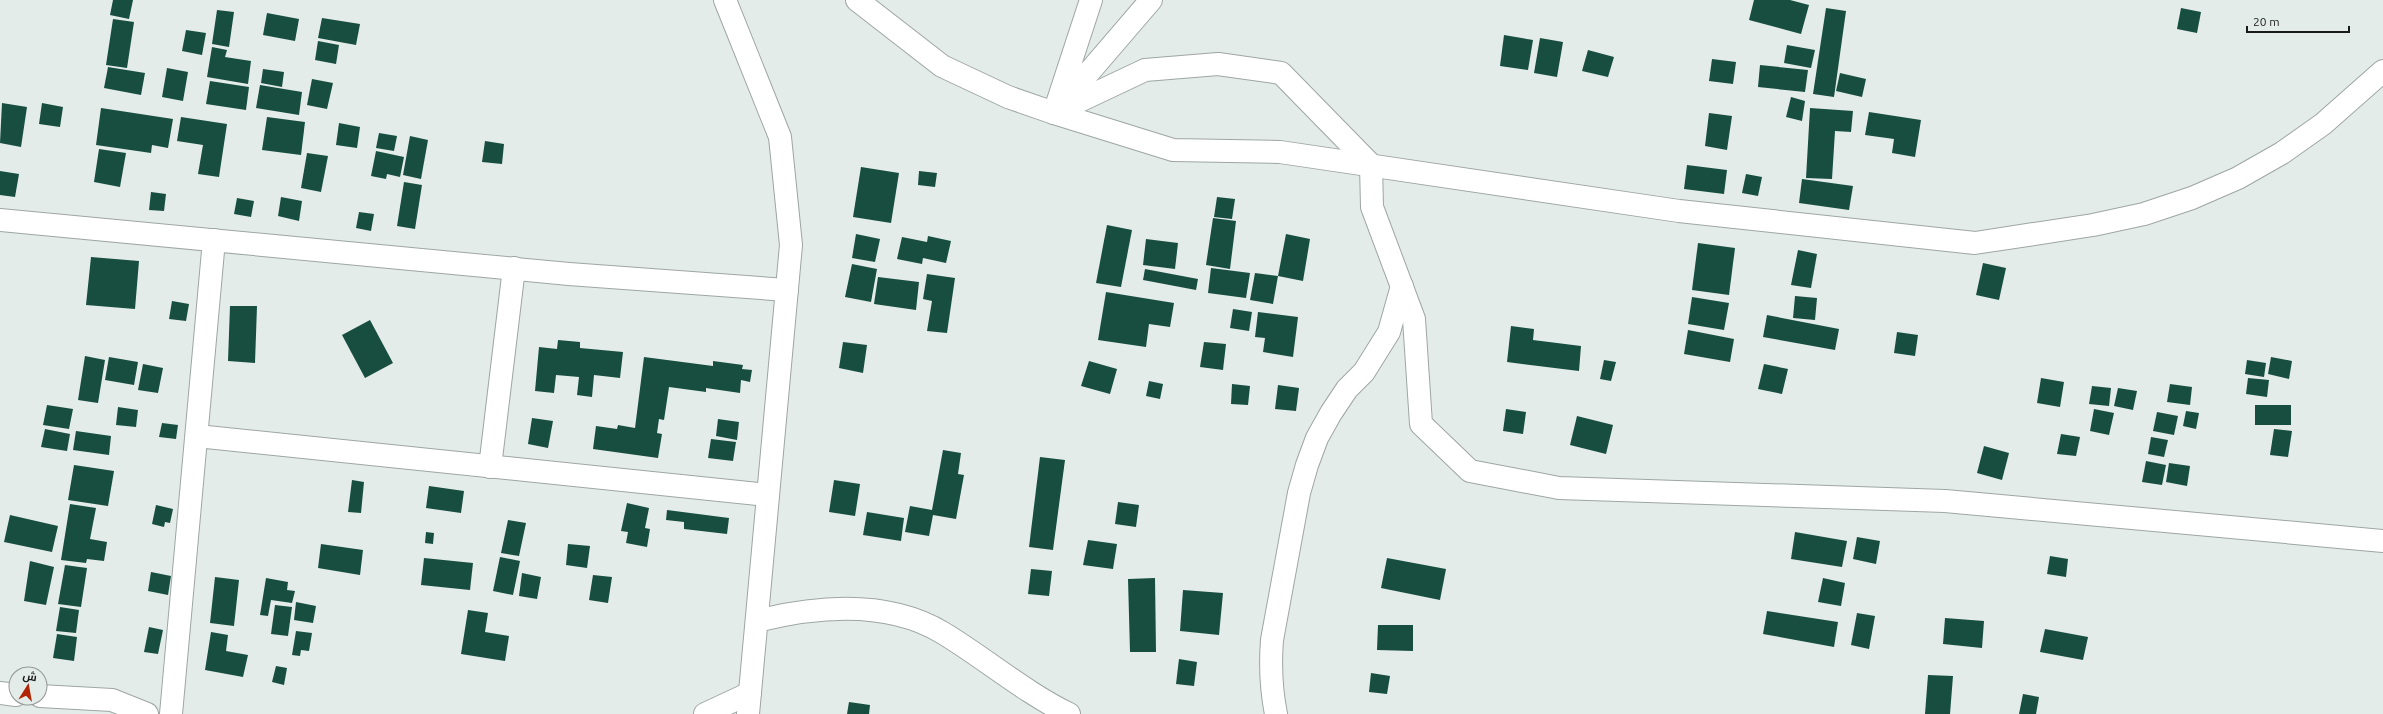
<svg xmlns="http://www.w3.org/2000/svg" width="2383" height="714" font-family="Ubuntu,Cairo,sans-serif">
  <rect width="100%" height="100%" fill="#e4ece9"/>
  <g fill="#174e40">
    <path d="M113,0H133L129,19L110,15Z"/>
    <path d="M1754,0H1790L1809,5L1801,34L1749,20Z"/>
    <path d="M1826,8L1846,11L1834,97L1813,94Z"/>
    <path d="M2181,8L2201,12L2197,33L2177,29Z"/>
    <path d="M217,10L234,12L229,47L212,44Z"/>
    <path d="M267,13L299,19L295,41L263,35Z"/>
    <path d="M322,18L360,24L356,45L318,38Z"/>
    <path d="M113,19L134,22L127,68L106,65Z"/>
    <path d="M186,30L206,33L202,55L182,51Z"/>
    <path d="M1504,35L1533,40L1528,70L1500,66Z"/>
    <path d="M1540,38L1563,42L1557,77L1534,73Z"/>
    <path d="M318,41L339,45L336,64L315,60Z"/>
    <path d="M1787,45L1815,50L1811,68L1784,63Z"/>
    <path d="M212,47L227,50L225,57L251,61L248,84L207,77Z"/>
    <path d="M1588,50L1614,57L1608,77L1582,71Z"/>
    <path d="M1712,59L1736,62L1733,84L1709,81Z"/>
    <path d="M1760,65L1808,70L1805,92L1758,87Z"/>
    <path d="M108,67L145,73L141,95L104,88Z"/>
    <path d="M167,68L188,72L183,101L162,97Z"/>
    <path d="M263,69L284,72L282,87L261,83Z"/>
    <path d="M1840,73L1866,79L1862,97L1836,91Z"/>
    <path d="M312,79L333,83L327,109L307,105Z"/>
    <path d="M210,81L249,87L246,110L206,104Z"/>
    <path d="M260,85L302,92L299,115L256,108Z"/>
    <path d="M1791,97L1805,101L1802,121L1786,117Z"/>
    <path d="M2,103L27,107L21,147L0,143Z"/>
    <path d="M42,103L63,107L60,127L39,124Z"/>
    <path d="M101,108L173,119L168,148L152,145L151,153L96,145Z"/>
    <path d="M1810,108L1853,111L1851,132L1835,131L1832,179L1806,178Z"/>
    <path d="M1869,112L1921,120L1915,157L1892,153L1894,139L1865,135Z"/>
    <path d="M1709,113L1732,116L1727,150L1705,146Z"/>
    <path d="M181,117L227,124L219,177L198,174L203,145L177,141Z"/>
    <path d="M267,117L305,122L301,155L262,150Z"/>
    <path d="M339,123L360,127L357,148L336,145Z"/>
    <path d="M379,133L397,136L394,151L376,148Z"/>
    <path d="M410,136L428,140L421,179L403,175Z"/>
    <path d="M485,141L504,144L502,164L482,162Z"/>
    <path d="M99,149L126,153L120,187L94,182Z"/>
    <path d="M376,151L404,157L400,177L387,174L386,179L371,176Z"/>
    <path d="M307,153L328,156L321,192L301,188Z"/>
    <path d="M1687,165L1727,170L1724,194L1684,189Z"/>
    <path d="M861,167L899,173L891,223L853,217Z"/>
    <path d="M0,171L19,174L15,197L0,195Z"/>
    <path d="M919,171L937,173L935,187L918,185Z"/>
    <path d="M1746,174L1762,177L1758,196L1742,193Z"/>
    <path d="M1802,179L1853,186L1849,210L1799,203Z"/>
    <path d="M404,182L422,185L415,229L397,226Z"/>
    <path d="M151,192L166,194L164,211L149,210Z"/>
    <path d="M281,197L302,201L299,221L278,216Z"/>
    <path d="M1217,197L1235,199L1232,219L1214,217Z"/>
    <path d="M237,198L254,201L251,217L234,214Z"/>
    <path d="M359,212L374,214L371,231L356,228Z"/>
    <path d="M1213,218L1236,221L1230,269L1206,265Z"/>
    <path d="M1107,225L1132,230L1121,287L1096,283Z"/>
    <path d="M856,234L880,239L875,262L852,258Z"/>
    <path d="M1286,234L1310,239L1303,281L1278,276L1273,304L1250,300L1255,273L1278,276Z"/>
    <path d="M928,236L951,241L946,263L923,258L922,264L897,259L902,237L927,242Z"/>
    <path d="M1146,239L1178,243L1175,269L1143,265Z"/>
    <path d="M1698,243L1735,248L1729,295L1692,290Z"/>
    <path d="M1798,250L1817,254L1811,288L1791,285Z"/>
    <path d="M91,257L139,261L135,309L86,305Z"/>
    <path d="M1983,263L2006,268L1999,300L1976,295Z"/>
    <path d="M852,264L877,269L871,302L845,297Z"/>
    <path d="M1211,268L1250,273L1246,298L1208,293Z"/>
    <path d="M1145,269L1198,279L1196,290L1143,280Z"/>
    <path d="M927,274L955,278L947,333L927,331L932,301L923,299Z"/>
    <path d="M878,277L919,282L916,310L874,304Z"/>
    <path d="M1106,292L1174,303L1170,327L1149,324L1146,347L1098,340Z"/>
    <path d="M1795,296L1817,298L1815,320L1793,318Z"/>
    <path d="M1692,297L1729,303L1724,330L1688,324Z"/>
    <path d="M172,301L189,304L186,321L169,319Z"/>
    <path d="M230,306H257L255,363L228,361Z"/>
    <path d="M1233,309L1252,312L1249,331L1230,328Z"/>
    <path d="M1258,312L1298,317L1293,357L1263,352L1265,338L1255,337Z"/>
    <path d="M1767,315L1839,329L1835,350L1763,337Z"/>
    <path d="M370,320L393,363L365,378L342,335Z"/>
    <path d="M1511,326L1534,329L1533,340L1581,346L1579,371L1507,362Z"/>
    <path d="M1688,330L1734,339L1730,362L1684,354Z"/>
    <path d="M1897,332L1918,335L1915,356L1894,353Z"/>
    <path d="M558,340L580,342V348L623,352L620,378L594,375L592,397L577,395L579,377L556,375L554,393L535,391L539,347L557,349Z"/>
    <path d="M843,342L867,345L863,373L839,368Z"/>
    <path d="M1204,342L1226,344L1223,370L1200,367Z"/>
    <path d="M85,356L105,360L98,403L78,400Z"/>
    <path d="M109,357L138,362L134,385L105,380Z"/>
    <path d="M644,357L713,366V361L743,365L742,369L752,370L750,382L741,380L740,393L706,388V392L669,387L664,420L659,419L657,433L662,434L658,458L593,449L596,426L617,429L618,425L635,428Z"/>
    <path d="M2271,357L2292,361L2289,379L2268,374Z"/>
    <path d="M1604,360L1616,362L1611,381L1600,379Z"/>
    <path d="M2247,360L2266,363L2264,377L2245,374Z"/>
    <path d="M1089,361L1117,369L1110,394L1081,386Z"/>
    <path d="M143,364L163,368L158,393L138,390Z"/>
    <path d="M1764,364L1788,369L1782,394L1758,389Z"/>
    <path d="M2041,378L2064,382L2060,407L2037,403Z"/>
    <path d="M2248,378L2269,380L2267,397L2246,394Z"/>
    <path d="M1149,381L1163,384L1160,399L1146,396Z"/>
    <path d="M1232,384L1250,386L1248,405L1231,404Z"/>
    <path d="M2170,384L2192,387L2190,405L2167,402Z"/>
    <path d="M1278,385L1299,388L1296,411L1275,409Z"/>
    <path d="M2092,386L2111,388L2109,406L2089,404Z"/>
    <path d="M2118,388L2137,391L2133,410L2114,406Z"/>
    <path d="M47,405L73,409L69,429L43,425Z"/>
    <rect x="2255" y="405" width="36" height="20"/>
    <path d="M118,407L138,410L136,427L116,425Z"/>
    <path d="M1506,409L1526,412L1523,434L1503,431Z"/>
    <path d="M2094,409L2114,413L2109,435L2090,431Z"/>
    <path d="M2186,411L2199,413L2196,429L2183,426Z"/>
    <path d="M2157,412L2178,416L2174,435L2153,431Z"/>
    <path d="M1577,416L1613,425L1606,454L1570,445Z"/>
    <path d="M532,418L553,421L548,448L528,444Z"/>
    <path d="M718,419L739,422L737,440L716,436Z"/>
    <path d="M162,423L178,425L176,439L159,437Z"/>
    <path d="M45,429L70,434L67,451L41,447Z"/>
    <path d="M2274,429L2292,431L2288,457L2270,455Z"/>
    <path d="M76,431L111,436L109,455L73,450Z"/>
    <path d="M2061,434L2080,437L2076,456L2057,454Z"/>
    <path d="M2151,437L2168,440L2164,457L2148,454Z"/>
    <path d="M711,439L736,442L733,461L708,458Z"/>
    <path d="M1984,446L2009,453L2002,480L1977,473Z"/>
    <path d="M943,450L961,453L958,474L964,475L956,519L933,515L929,536L905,532L910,506L932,510Z"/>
    <path d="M1040,457L1065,460L1053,550L1029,547Z"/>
    <path d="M2146,461L2166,465L2162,485L2142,482Z"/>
    <path d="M2169,463L2190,466L2187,486L2166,482Z"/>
    <path d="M74,465L114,471L108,506L68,500Z"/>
    <path d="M352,480L364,482L361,513L348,512Z"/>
    <path d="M834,480L860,484L855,516L829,512Z"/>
    <path d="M429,486L464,491L461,513L426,508Z"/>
    <path d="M1118,502L1139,505L1136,527L1115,524Z"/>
    <path d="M627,503L649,508L645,528L650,529L647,547L626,543L628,532L621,531Z"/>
    <path d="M70,504L96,508L90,539L107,542L104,561L87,559L86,563L61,560Z"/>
    <path d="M156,505L173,509L170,523L165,522L164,527L152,524Z"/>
    <path d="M667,510L729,518L727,534L684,529V522L666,520Z"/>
    <path d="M867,512L904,518L901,541L863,535Z"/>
    <path d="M10,515L58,526L52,552L4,542Z"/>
    <path d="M508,520L526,523L519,556L501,553Z"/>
    <path d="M426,532L434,533L433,544L425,543Z"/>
    <path d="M1795,532L1847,541L1842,567L1791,559Z"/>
    <path d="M1857,537L1880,541L1876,564L1853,559Z"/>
    <path d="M1088,540L1117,544L1113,569L1083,565Z"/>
    <path d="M321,544L363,550L360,575L318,568Z"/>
    <path d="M568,544L590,546L587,568L566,565Z"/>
    <path d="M2050,556L2068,559L2066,577L2047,574Z"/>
    <path d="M500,557L520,561L513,595L493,591Z"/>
    <path d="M424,558L473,563L470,590L421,585Z"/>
    <path d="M1387,558L1446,569L1440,600L1381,588Z"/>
    <path d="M30,561L54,567L46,605L24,601Z"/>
    <path d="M65,565L87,568L81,607L58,604Z"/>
    <path d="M1031,569L1052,571L1049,596L1028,594Z"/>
    <path d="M151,572L171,576L168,595L148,591Z"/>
    <path d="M522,573L541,577L537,599L519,596Z"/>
    <path d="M593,575L612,577L608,603L589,600Z"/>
    <path d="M215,577L239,580L234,626L210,623Z"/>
    <path d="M266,578L288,582L287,590L295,591L292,603L271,600L268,616L260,615Z"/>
    <path d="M1155,578L1156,652H1130L1128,579Z"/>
    <path d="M1823,578L1845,583L1841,606L1818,602Z"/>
    <path d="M1183,590L1223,593L1219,635L1180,631Z"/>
    <path d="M296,602L316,606L313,623L294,620Z"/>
    <path d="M275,605L292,607L288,636L271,634Z"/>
    <path d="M60,607L79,610L76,633L56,631Z"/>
    <path d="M468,610L488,613L485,632L509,636L505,661L461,654Z"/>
    <path d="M1767,611L1838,622L1834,647L1763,634Z"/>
    <path d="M1857,613L1875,616L1869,649L1851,645Z"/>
    <path d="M1945,618L1984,621L1982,648L1943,644Z"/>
    <path d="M1378,625H1413V651L1377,650Z"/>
    <path d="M149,627L163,630L158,654L144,652Z"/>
    <path d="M2045,629L2088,637L2083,660L2040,652Z"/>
    <path d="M296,631L312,633L309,651L301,650L300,656L292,655Z"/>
    <path d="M211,632L228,635L226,651L248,655L243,677L205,670Z"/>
    <path d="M57,634L77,637L74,661L53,658Z"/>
    <path d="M1179,659L1197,662L1194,686L1176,684Z"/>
    <path d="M276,666L287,668L284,685L272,682Z"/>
    <path d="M1371,673L1390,676L1387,694L1369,692Z"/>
    <path d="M1928,675L1953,676L1950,714H1925Z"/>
    <path d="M2023,694L2039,697L2036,714H2019Z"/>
    <path d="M849,702L870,705L869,714H847Z"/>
  </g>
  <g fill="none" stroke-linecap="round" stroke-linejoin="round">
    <g stroke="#9ea6a3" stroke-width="24">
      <g id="street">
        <path d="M725,0L780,137L791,245L748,714"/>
        <path d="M857,0L942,66L1008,97L1054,113L1145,70L1218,64L1281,73L1371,165L1372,207L1414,319L1421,424L1470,471L1559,488L1945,501L2383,541"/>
        <path d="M1091,0L1054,113L1151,0"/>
        <path d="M1054,113L1173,150L1280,152L1679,211L1975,243L2093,225L2144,214L2192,198L2238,178L2282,153L2323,124L2383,71"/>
        <path d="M0,220L569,274L787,290"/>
        <path d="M197,436L768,495"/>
        <path d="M490,467L514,268"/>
        <path d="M757,621C817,606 888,600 943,633C986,659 1024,692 1069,714"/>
        <path d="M0,693L16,695"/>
        <path d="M40,696L112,700L147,714"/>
        <path d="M171,714L214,240"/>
        <path d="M705,714L750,693"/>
        <path d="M1276,714C1271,689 1270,666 1272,640L1299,493L1307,465L1317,438L1331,413L1347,389L1364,372L1389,332L1402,286"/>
      </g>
    </g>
    <use href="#street" stroke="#fff" stroke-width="22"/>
  </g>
  <g transform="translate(28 686) rotate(11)"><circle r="19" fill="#e4ece9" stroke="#939896"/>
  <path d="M0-3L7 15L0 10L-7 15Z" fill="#b12406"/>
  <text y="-6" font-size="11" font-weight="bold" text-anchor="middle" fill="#191b1a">ش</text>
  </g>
  <path d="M2247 26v6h102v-6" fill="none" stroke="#191b1a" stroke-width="2"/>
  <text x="2253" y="26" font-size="12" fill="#191b1a" stroke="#e4ece9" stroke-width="3" paint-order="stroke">20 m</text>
</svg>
